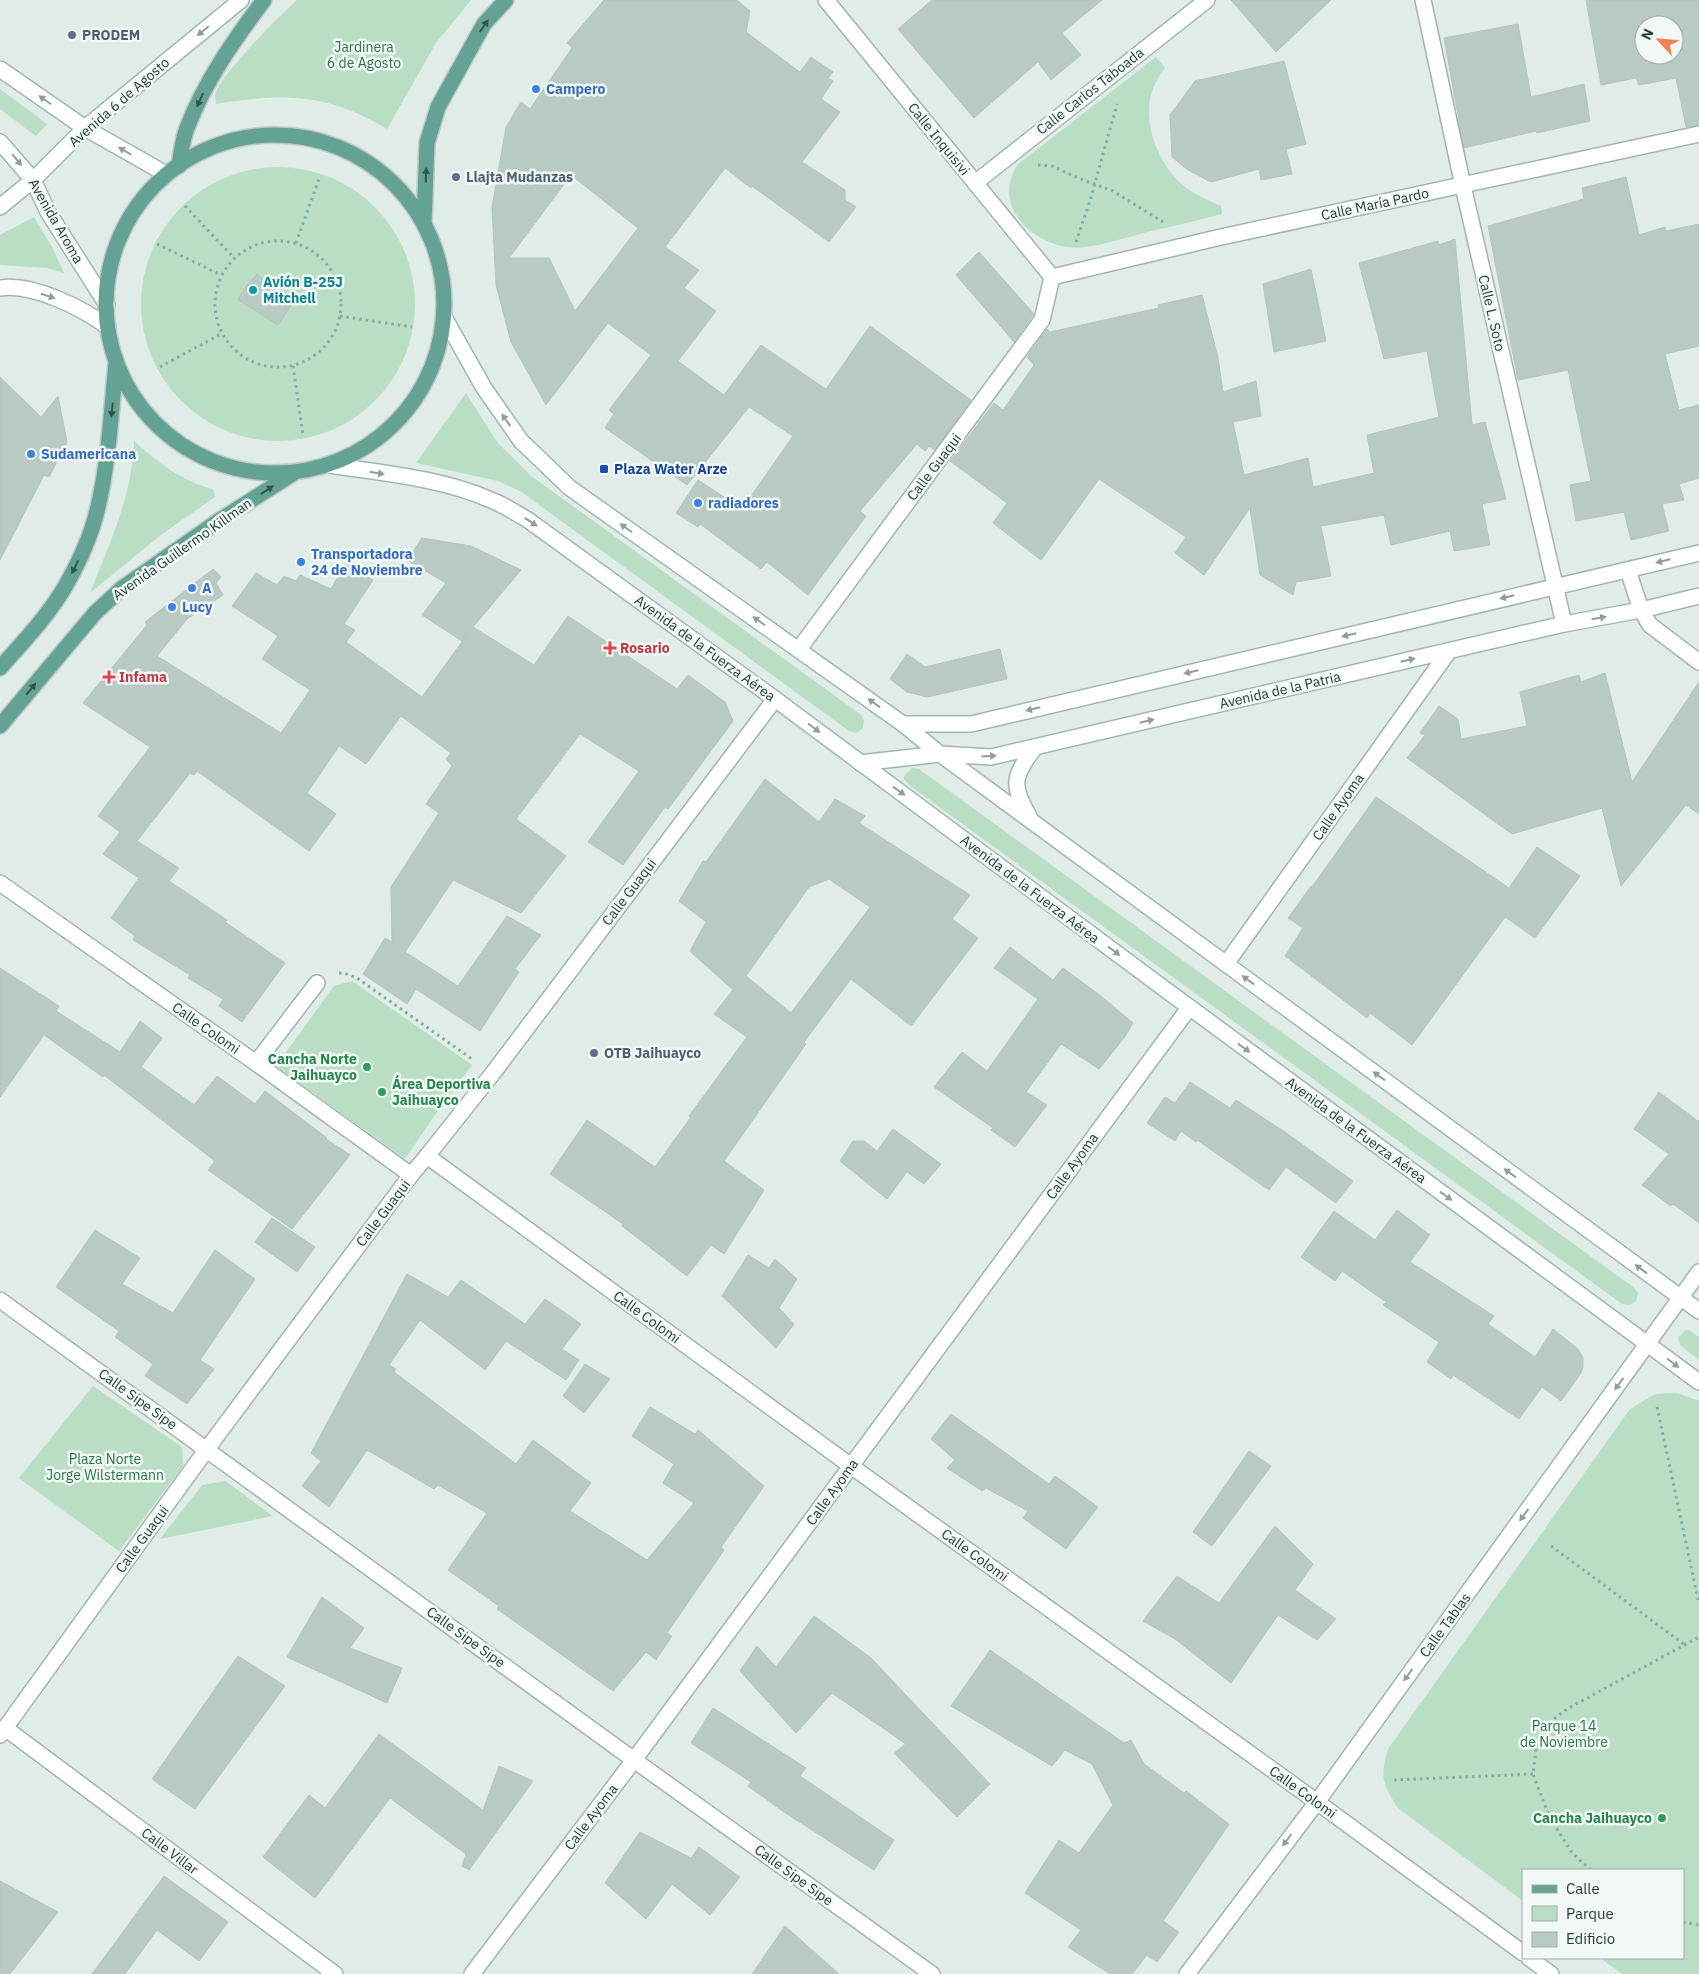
<svg xmlns="http://www.w3.org/2000/svg" width="1699" height="1974" font-family="'IBM Plex Sans',sans-serif">
  <rect width="100%" height="100%" fill="#e0ece7"/>
  <g fill="#b9dec4">
    <path d="M297,0H471L436,43L387,129C327,93 284,93 216,104C216,101 215,99 215,96C216,79 281,14 297,0Z"/>
    <path d="M1156,57L1165,68C1158,77 1152,88 1150,99C1145,130 1160,166 1184,186C1195,195 1208,200 1221,206L1222,214C1196,221 1169,227 1143,233C1125,238 1106,244 1087,247C1061,251 1031,238 1017,216C1006,199 1007,183 1017,165Z"/>
    <path d="M0,89L47,124L36,136L0,109Z"/>
    <circle cx="278" cy="304" r="137"/>
    <path d="M34,217L52,247L64,273L48,268L0,265V235Z"/>
    <path d="M466,393L497,442L530,475L860,714L864,720L863,728L856,733L849,731L520,491L498,481L416,463Z"/>
    <path d="M134,441C159,463 181,481 213,489L215,497L162,534L90,593C109,545 133,494 134,441Z"/>
    <path d="M912,768L919,769L1633,1287L1638,1293L1636,1301L1630,1305L1622,1304L909,785L904,779V776Z"/>
    <path d="M352,981L472,1065L432,1119L405,1159L276,1066L334,986Z"/>
    <path d="M1686,1330H1689L1699,1337V1360L1680,1345L1678,1337Z"/>
    <path d="M93,1386L182,1447L183,1466L119,1551L19,1478Z"/>
    <path d="M1677,1393L1699,1401V1974H1622L1600,1958H1683V1870H1523V1901L1398,1808C1382,1783 1380,1778 1388,1749L1630,1409L1655,1394Z"/>
    <path d="M225,1481L273,1516L160,1539L202,1485Z"/>
  </g>
  <g fill="#b9c9c3" stroke="#b3c5be" fill-rule="evenodd">
    <path d="M604,0H737L750,11L746,32L800,72L811,57L833,72L828,78L833,81L821,99L840,112L802,162L845,190V200L856,207L829,242L752,186L751,188L725,168L665,247L699,270L684,288L716,311L678,361L724,395L761,345L826,389L870,326L971,400L935,450L929,446L925,451L917,444L860,511L866,516L808,595L767,562L761,569L700,524L698,527L676,513L698,480L742,509L793,436L749,407L687,485L605,428L614,414L609,410L651,355L608,323L546,405L511,342L496,285L492,207L506,127L521,102L530,109L572,48L567,43ZM571,175L638,228L575,311L549,258H509Z"/>
    <path d="M932,0H1102L1062,33L1081,55L1051,80L1038,62L974,118L898,29Z"/>
    <path d="M1231,0H1331L1276,52Z"/>
    <path d="M1586,0H1699V125L1686,127L1676,78L1639,85L1636,78L1601,85ZM1644,25H1674V55H1644Z"/>
    <path d="M1518,24L1531,97L1584,84L1590,121L1537,133L1536,131L1464,148L1444,38Z"/>
    <path d="M1284,61L1306,144L1286,149L1292,174L1261,180L1259,169L1211,182L1188,170L1172,157L1170,115L1195,81Z"/>
    <path d="M1626,177L1639,235L1665,227L1666,231L1699,224V346L1665,354L1679,410L1699,405V478L1679,484L1684,500L1662,504L1669,531L1631,540L1624,512L1576,521L1570,485L1591,481L1568,370L1518,380L1488,226L1584,199L1582,188Z"/>
    <path d="M1455,239L1472,425L1485,422L1506,499L1482,504L1490,545L1454,551L1450,531L1391,545L1384,515L1321,526L1331,576L1296,582L1293,595L1260,575L1250,508L1204,575L1175,553L1186,537L1099,479L1041,560L993,523L1007,503L950,461L994,403L1003,410L1034,365L1027,357L1047,329L1050,332L1159,308L1158,305L1202,295L1218,358L1223,392L1256,381L1261,416L1233,422L1244,475L1308,458L1313,487L1374,473L1367,435L1439,417L1427,351L1384,359L1359,263L1438,241L1439,245Z"/>
    <path d="M979,252L1034,314L1014,342L956,275Z"/>
    <path d="M1311,269L1326,341L1274,352L1263,284Z"/>
    <path d="M257,274L292,304L278,325L238,300L247,285Z"/>
    <path d="M0,377L41,417L58,396L67,442L49,477L44,475L0,560Z"/>
    <path d="M422,538L471,546L521,570L473,627L534,665L568,616L677,689L688,675L725,702L733,721L668,809L665,807L623,865L588,842L639,771L580,734L516,819L566,856L521,913L453,880L405,952L458,986L507,916L541,935L515,969L519,972L480,1031L416,989L407,1004L363,974L385,938L392,942L391,887L439,813L426,804L452,766L446,759L451,753L401,716L366,764L339,746L307,793L336,814L309,851L197,771L194,775L190,773L137,841L179,868L169,881L227,920L225,922L285,963L242,1022L219,1006L223,999L188,978L190,975L133,940L135,936L111,918L139,878L103,854L120,832L98,816L150,747L83,703L147,625L145,622L213,569L221,577L216,583L223,595L187,619L157,656L281,733L310,690L262,659L278,636L232,606L256,573L277,585L284,576L296,581L300,575L331,589L345,564L373,580L344,624L355,630L346,642L422,697L467,635L462,641L422,615L446,583L407,560Z"/>
    <path d="M1000,649L1007,679L927,697L907,692L890,679L907,654L925,667Z"/>
    <path d="M1605,673L1632,782L1699,682V814L1686,805L1621,886L1602,808L1512,834L1407,758L1425,735L1420,733L1439,706L1458,719L1461,739L1527,726L1520,692L1579,675L1581,682Z"/>
    <path d="M765,779L819,822L835,799L865,816L859,823L970,895L952,919L978,938L911,1026L851,979L804,1042L806,1044L724,1161L764,1190L724,1254L711,1245L687,1276L622,1226L623,1224L550,1174L587,1120L655,1167L691,1117L689,1116L747,1037L714,1014L733,990L690,951L706,922L679,901L703,861L706,862ZM829,879L870,907L791,1013L746,976L809,887Z"/>
    <path d="M1376,797L1509,888L1537,847L1580,876L1535,938L1505,917L1412,1045L1370,1013L1367,1018L1285,956L1303,928L1288,918L1311,886L1312,887Z"/>
    <path d="M1010,947L1053,980L1063,968L1101,996L1133,1023L1124,1038L1099,1069L1061,1044L1026,1092L1047,1105L1015,1147L991,1130L993,1128L934,1087L962,1052L987,1071L1038,999L994,968Z"/>
    <path d="M0,968L59,1006L56,1011L120,1052L140,1021L162,1038L141,1067L194,1105L217,1076L255,1104L265,1091L327,1138L326,1139L350,1155L292,1229L208,1170L215,1161L104,1075L103,1077L44,1035L0,1097Z"/>
    <path d="M1190,1082L1230,1108L1236,1100L1285,1132L1353,1181L1336,1203L1286,1167L1269,1190L1197,1140L1196,1142L1181,1131L1175,1141L1147,1123L1165,1097L1175,1103Z"/>
    <path d="M1659,1092L1698,1121L1699,1120V1223L1673,1204L1671,1206L1642,1185L1669,1154L1634,1129Z"/>
    <path d="M893,1129L941,1164L924,1184L907,1172L887,1199L840,1161L853,1141H864L877,1151Z"/>
    <path d="M1397,1210L1430,1235L1410,1262L1494,1316L1488,1324L1535,1357L1553,1329L1578,1349L1583,1358V1367L1581,1373L1561,1401L1542,1387L1519,1419L1453,1375L1451,1379L1427,1362L1439,1342L1383,1305L1386,1302L1342,1271L1335,1281L1301,1257L1334,1211L1375,1240Z"/>
    <path d="M272,1218L315,1247L297,1272L255,1242Z"/>
    <path d="M95,1230L140,1258L122,1284L173,1313L215,1250L255,1279L200,1360L214,1369L187,1404L145,1376L153,1364L115,1337L119,1331L56,1287Z"/>
    <path d="M748,1255L769,1268L775,1259L797,1279L779,1308L794,1324L776,1348L722,1296Z"/>
    <path d="M407,1274L448,1297L461,1280L525,1324L545,1299L581,1324L562,1349L579,1360L566,1380L506,1341L485,1370L420,1320L389,1365L396,1369L394,1372L516,1464L533,1440L591,1483L570,1511L647,1560L694,1503L663,1483L674,1464L632,1436L650,1407L695,1434L698,1430L764,1486L721,1547L724,1550L667,1633L672,1636L656,1660L646,1652L613,1691L497,1609L499,1606L448,1570L487,1513L438,1485L434,1489L367,1450L329,1507L302,1486L321,1461L311,1453Z"/>
    <path d="M585,1364L610,1379L584,1413L563,1396Z"/>
    <path d="M951,1414L1049,1484L1055,1476L1098,1507L1066,1549L1023,1518L1028,1511L986,1488L982,1491L947,1468L955,1460L931,1439Z"/>
    <path d="M1249,1451L1271,1466L1212,1546L1193,1532Z"/>
    <path d="M1275,1526L1313,1564L1295,1590L1336,1619L1317,1640L1278,1615L1231,1683L1175,1639L1143,1621L1177,1576L1219,1603Z"/>
    <path d="M322,1597L364,1628L350,1648L402,1668L387,1703L287,1657Z"/>
    <path d="M814,1616L871,1658L990,1784L957,1817L894,1753L906,1744L832,1693L796,1733L740,1671L757,1646L776,1667Z"/>
    <path d="M990,1650L1124,1743L1131,1740L1144,1764L1184,1793L1186,1791L1229,1824L1163,1921L1179,1932L1157,1962L1147,1955L1132,1974H1110L1068,1947L1081,1930L1025,1893L1059,1840L1079,1853L1113,1805L1092,1764L1065,1750L1052,1766L951,1706Z"/>
    <path d="M238,1656L285,1686L195,1809L152,1779Z"/>
    <path d="M713,1708L806,1768L800,1776L894,1840L874,1870L784,1812L748,1786L751,1782L691,1743Z"/>
    <path d="M379,1734L483,1810L499,1766L533,1781L469,1870L462,1866L466,1854L390,1798L315,1898L263,1857L309,1795L325,1808Z"/>
    <path d="M640,1832L691,1858L699,1847L740,1877L710,1915L672,1884L646,1919L605,1883Z"/>
    <path d="M164,1876L228,1922L199,1961L157,1930L125,1974H92Z"/>
    <path d="M0,1881L58,1912L10,1974H0Z"/>
    <path d="M785,1926L839,1974H752Z"/>
  </g>
  <g fill="none" stroke-linecap="round" stroke-linejoin="round">
    <g stroke="#a3b4ae" stroke-width="18">
      <g id="service">
        <path d="M1423,0L1463,186"/>
        <path d="M799,649L1042,320L1052,277"/>
        <path d="M0,883L256,1063L411,1175"/>
        <path d="M256,1063L317,983"/>
        <path d="M207,1449L411,1175L427,1156"/>
      </g>
    </g>
    <g stroke="#a3b4ae" stroke-width="18">
      <g id="minor">
        <path d="M826,0L1052,277L1221,237L1699,134"/>
        <path d="M975,183L1207,0"/>
        <path d="M1463,186L1564,624"/>
        <path d="M1628,570L1641,610L1650,625L1699,662"/>
        <path d="M775,699L493,1073L427,1156L851,1466L1317,1802L1523,1953"/>
        <path d="M1226,964L1449,651"/>
        <path d="M0,1300L634,1760L932,1974"/>
        <path d="M5,1728L335,1974"/>
        <path d="M0,1735L207,1449"/>
        <path d="M1529,1958L1551,1974"/>
        <path d="M472,1974L634,1760L1189,1008"/>
        <path d="M1187,1974L1317,1802L1699,1272"/>
      </g>
    </g>
    <g stroke="#9fb8af" stroke-width="18">
      <g id="secondary">
        <path d="M0,69L85,128L166,174"/>
        <path d="M0,142L33,180L48,212L107,305"/>
        <path d="M0,207L33,180L85,128L241,0"/>
        <path d="M0,288C33,283 82,308 108,327"/>
        <path d="M444,317L484,388L521,441L570,488L903,724L940,754L1699,1311"/>
        <path d="M329,465C382,473 442,478 491,500C504,505 516,513 528,520L775,699L1166,990L1699,1382"/>
        <path d="M903,724H971L1699,553"/>
        <path d="M860,763L940,754L991,757L1564,624L1641,610L1699,596"/>
        <path d="M1029,816C1010,784 1014,776 1035,747"/>
      </g>
    </g>
    <g stroke="#c1c9c7" stroke-width="18">
      <g id="primary">
        <circle cx="275" cy="304" r="169"/>
        <path d="M179,166C181,154 182,140 187,128C205,81 234,40 264,0"/>
        <path d="M424,223L427,143L438,107L484,24L506,0"/>
        <path d="M0,668C23,642 49,615 66,585C79,562 91,536 97,511C109,463 111,412 116,363"/>
        <path d="M0,726L95,613L121,589L220,520L294,473"/>
      </g>
    </g>
    <g stroke="#80b0a2" stroke-width="3" stroke-dasharray="2.5 4" stroke-linecap="butt">
      <path d="M1038,165L1052,166L1078,178L1113,191L1163,222"/>
      <path d="M185,206L234,258"/>
      <circle cx="278" cy="304" r="63"/>
      <path d="M1076,242L1090,201L1117,104"/>
      <path d="M296,243L320,176"/>
      <path d="M157,244L221,275"/>
      <path d="M340,316L412,327"/>
      <path d="M293,366L303,435"/>
      <path d="M160,367L221,334"/>
      <path d="M339,973H344L357,978L472,1059"/>
      <path d="M1657,1407L1699,1604"/>
      <path d="M1551,1546L1685,1645"/>
      <path d="M1394,1780L1533,1774"/>
      <path d="M1591,1870L1572,1853L1549,1816L1533,1774L1536,1749L1546,1725L1567,1709L1699,1637"/>
      <path d="M1683,1922L1699,1925"/>
    </g>
    <use href="#service" stroke="#fff" stroke-width="15"/>
    <use href="#minor" stroke="#fff" stroke-width="15"/>
    <use href="#secondary" stroke="#fff" stroke-width="15"/>
    <use href="#primary" stroke="#64a294" stroke-width="15"/>
  </g>
  <defs><path id="oneway-solid" d="M-6-.8H1V-3.2L6.5 0L1 3.2V.8H-6Z" transform="scale(1.25)"/></defs>
  <g fill="#32564e">
    <use href="#oneway-solid" transform="translate(484 26) rotate(-55)"/>
    <use href="#oneway-solid" transform="translate(200 100) rotate(114)"/>
    <use href="#oneway-solid" transform="translate(426 175) rotate(-88)"/>
    <use href="#oneway-solid" transform="translate(112 410) rotate(96)"/>
    <use href="#oneway-solid" transform="translate(267 490) rotate(-33)"/>
    <use href="#oneway-solid" transform="translate(75 567) rotate(116)"/>
    <use href="#oneway-solid" transform="translate(31 689) rotate(-50)"/>
  </g>
  <g fill="#909e9a">
    <use href="#oneway-solid" transform="translate(203 31) rotate(141)"/>
    <use href="#oneway-solid" transform="translate(45 100) rotate(-145)"/>
    <use href="#oneway-solid" transform="translate(125 151) rotate(-150)"/>
    <use href="#oneway-solid" transform="translate(17 160) rotate(51)"/>
    <use href="#oneway-solid" transform="translate(48 296) rotate(17)"/>
    <use href="#oneway-solid" transform="translate(506 420) rotate(-125)"/>
    <use href="#oneway-solid" transform="translate(377 473) rotate(9)"/>
    <use href="#oneway-solid" transform="translate(531 522) rotate(33)"/>
    <use href="#oneway-solid" transform="translate(626 528) rotate(-145)"/>
    <use href="#oneway-solid" transform="translate(1663 561) rotate(166)"/>
    <use href="#oneway-solid" transform="translate(1507 597) rotate(167)"/>
    <use href="#oneway-solid" transform="translate(1599 618) rotate(-10)"/>
    <use href="#oneway-solid" transform="translate(759 621) rotate(-145)"/>
    <use href="#oneway-solid" transform="translate(1349 635) rotate(167)"/>
    <use href="#oneway-solid" transform="translate(1408 660) rotate(-13)"/>
    <use href="#oneway-solid" transform="translate(1191 672) rotate(167)"/>
    <use href="#oneway-solid" transform="translate(874 703) rotate(-144)"/>
    <use href="#oneway-solid" transform="translate(1033 709) rotate(167)"/>
    <use href="#oneway-solid" transform="translate(1147 721) rotate(-13)"/>
    <use href="#oneway-solid" transform="translate(814 728) rotate(37)"/>
    <use href="#oneway-solid" transform="translate(989 756) rotate(-4)"/>
    <use href="#oneway-solid" transform="translate(899 791) rotate(36)"/>
    <use href="#oneway-solid" transform="translate(1114 951) rotate(37)"/>
    <use href="#oneway-solid" transform="translate(1248 980) rotate(-144)"/>
    <use href="#oneway-solid" transform="translate(1244 1048) rotate(36)"/>
    <use href="#oneway-solid" transform="translate(1379 1076) rotate(-144)"/>
    <use href="#oneway-solid" transform="translate(1510 1173) rotate(-144)"/>
    <use href="#oneway-solid" transform="translate(1446 1196) rotate(36)"/>
    <use href="#oneway-solid" transform="translate(1641 1269) rotate(-144)"/>
    <use href="#oneway-solid" transform="translate(1673 1363) rotate(37)"/>
    <use href="#oneway-solid" transform="translate(1619 1384) rotate(126)"/>
    <use href="#oneway-solid" transform="translate(1524 1515) rotate(126)"/>
    <use href="#oneway-solid" transform="translate(1408 1675) rotate(126)"/>
    <use href="#oneway-solid" transform="translate(1287 1840) rotate(127)"/>
  </g>
  <g fill="#5c6f8a" stroke="#f1f8f5" stroke-width="2">
    <circle cx="72" cy="35" r="5"/>
    <circle cx="456" cy="177" r="5"/>
    <circle cx="594" cy="1053" r="5"/>
  </g>
  <g fill="#3f7fe0" stroke="#f1f8f5" stroke-width="2">
    <circle cx="536" cy="89" r="5"/>
    <circle cx="31" cy="454" r="5"/>
    <circle cx="698" cy="503" r="5"/>
    <circle cx="301" cy="562" r="5"/>
    <circle cx="192" cy="588" r="5"/>
    <circle cx="172" cy="607" r="5"/>
  </g>
  <circle fill="#0f9aa8" stroke="#f1f8f5" stroke-width="2" cx="253" cy="290" r="5"/>
  <rect fill="#1a4fb4" stroke="#f1f8f5" stroke-width="2" x="599" y="464" width="10" height="10" rx="2.5"/>
  <g fill="#e0444e" stroke="#f1f8f5" stroke-width="2">
    <path d="M607.5 640.5h5v5h5v5h-5v5h-5v-5h-5v-5h5z"/>
    <path d="M106.5 669.5h5v5h5v5h-5v5h-5v-5h-5v-5h5z"/>
  </g>
  <g fill="#2e9e5b" stroke="#f1f8f5" stroke-width="2">
    <circle cx="367" cy="1067" r="5"/>
    <circle cx="382" cy="1092" r="5"/>
    <circle cx="1662" cy="1818" r="5"/>
  </g>
  <g text-anchor="middle" dominant-baseline="central" stroke-width="5" stroke-linejoin="round" paint-order="stroke">
    <g font-size="14" font-weight="bold" fill="#4e5e75" stroke="#f1f8f5" text-anchor="start">
      <text x="82" y="35">PRODEM</text>
      <text x="466" y="177">Llajta Mudanzas</text>
      <text x="604" y="1053">OTB Jaihuayco</text>
    </g>
    <g font-size="14" fill="#2a7448" stroke="#f1f8f5">
      <text x="364" y="47">Jardinera<tspan x="364" dy="16">6 de Agosto</tspan></text>
      <text x="105" y="1459">Plaza Norte<tspan x="105" dy="16">Jorge Wilstermann</tspan></text>
      <text x="1564" y="1726">Parque 14<tspan x="1564" dy="16">de Noviembre</tspan></text>
    </g>
    <g font-size="14" font-weight="bold" fill="#366cbe" stroke="#f1f8f5" text-anchor="start">
      <text x="546" y="89">Campero</text>
      <text x="41" y="454">Sudamericana</text>
      <text x="708" y="503">radiadores</text>
      <text x="311" y="554">Transportadora<tspan x="311" dy="16">24 de Noviembre</tspan></text>
      <text x="202" y="588">A</text>
      <text x="182" y="607">Lucy</text>
    </g>
    <g font-size="14" fill="#213d36" stroke="#f1f8f5">
      <text transform="translate(1090 91) rotate(-38)">Calle Carlos Taboada</text>
      <text transform="translate(119 102) rotate(-41)">Avenida 6 de Agosto</text>
      <text transform="translate(939 139) rotate(51)">Calle Inquisivi</text>
      <text transform="translate(1375 204) rotate(-12)">Calle María Pardo</text>
      <text transform="translate(56 221) rotate(60)">Avenida Aroma</text>
      <text transform="translate(1492 313) rotate(77)">Calle L. Soto</text>
      <text transform="translate(934 467) rotate(-53)">Calle Guaqui</text>
      <text transform="translate(182 549) rotate(-35)">Avenida Guillermo Killman</text>
      <text transform="translate(705 648) rotate(36)">Avenida de la Fuerza Aérea</text>
      <text transform="translate(1280 690) rotate(-13)">Avenida de la Patria</text>
      <text transform="translate(1338 807) rotate(-55)">Calle Ayoma</text>
      <text transform="translate(1030 889) rotate(37)">Avenida de la Fuerza Aérea</text>
      <text transform="translate(629 892) rotate(-53)">Calle Guaqui</text>
      <text transform="translate(206 1028) rotate(35)">Calle Colomi</text>
      <text transform="translate(1356 1130) rotate(36)">Avenida de la Fuerza Aérea</text>
      <text transform="translate(1072 1166) rotate(-54)">Calle Ayoma</text>
      <text transform="translate(383 1213) rotate(-53)">Calle Guaqui</text>
      <text transform="translate(647 1317) rotate(36)">Calle Colomi</text>
      <text transform="translate(138 1399) rotate(36)">Calle Sipe Sipe</text>
      <text transform="translate(832 1492) rotate(-54)">Calle Ayoma</text>
      <text transform="translate(142 1539) rotate(-54)">Calle Guaqui</text>
      <text transform="translate(975 1555) rotate(36)">Calle Colomi</text>
      <text transform="translate(1445 1625) rotate(-54)">Calle Tablas</text>
      <text transform="translate(466 1637) rotate(36)">Calle Sipe Sipe</text>
      <text transform="translate(1303 1792) rotate(36)">Calle Colomi</text>
      <text transform="translate(591 1817) rotate(-53)">Calle Ayoma</text>
      <text transform="translate(170 1851) rotate(37)">Calle Villar</text>
      <text transform="translate(794 1875) rotate(36)">Calle Sipe Sipe</text>
    </g>
    <g font-size="14" font-weight="bold" fill="#0d838f" stroke="#f1f8f5" text-anchor="start">
      <text x="263" y="282">Avión B-25J<tspan x="263" dy="16">Mitchell</tspan></text>
    </g>
    <g font-size="14" font-weight="bold" fill="#164399" stroke="#f1f8f5" text-anchor="start">
      <text x="614" y="469">Plaza Water Arze</text>
    </g>
    <g font-size="14" font-weight="bold" fill="#be3a42" stroke="#f1f8f5" text-anchor="start">
      <text x="620" y="648">Rosario</text>
      <text x="119" y="677">Infama</text>
    </g>
    <g font-size="14" font-weight="bold" fill="#27864d" stroke="#f1f8f5" text-anchor="end">
      <text x="357" y="1059">Cancha Norte<tspan x="357" dy="16">Jaihuayco</tspan></text>
      <text x="392" y="1084" text-anchor="start">Área Deportiva<tspan x="392" dy="16">Jaihuayco</tspan></text>
      <text x="1652" y="1818">Cancha Jaihuayco</text>
    </g>
  </g>
  <rect x="1522" y="1869" width="162" height="90" fill="#f1f8f5" stroke="#9eada9"/>
  <rect x="1532" y="1885" width="25" height="8" fill="#64a294" stroke="#9eada9"/>
  <text x="1566" y="1894" font-size="15" fill="#213d36">Calle</text>
  <rect x="1532" y="1906" width="25" height="15" fill="#b9dec4" stroke="#9eada9"/>
  <text x="1566" y="1919" font-size="15" fill="#213d36">Parque</text>
  <rect x="1532" y="1932" width="25" height="15" fill="#b9c9c3" stroke="#9eada9"/>
  <text x="1566" y="1944" font-size="15" fill="#213d36">Edificio</text>
  <g transform="translate(1659 40) rotate(296)"><circle r="24" fill="#f1f8f5" stroke="#9eada9"/>
  <path d="M0-4L9 19L0 12L-9 19Z" fill="#f58055"/>
  <text y="-8" font-size="14" font-weight="bold" text-anchor="middle" fill="#213d36">N</text>
  </g>
</svg>
